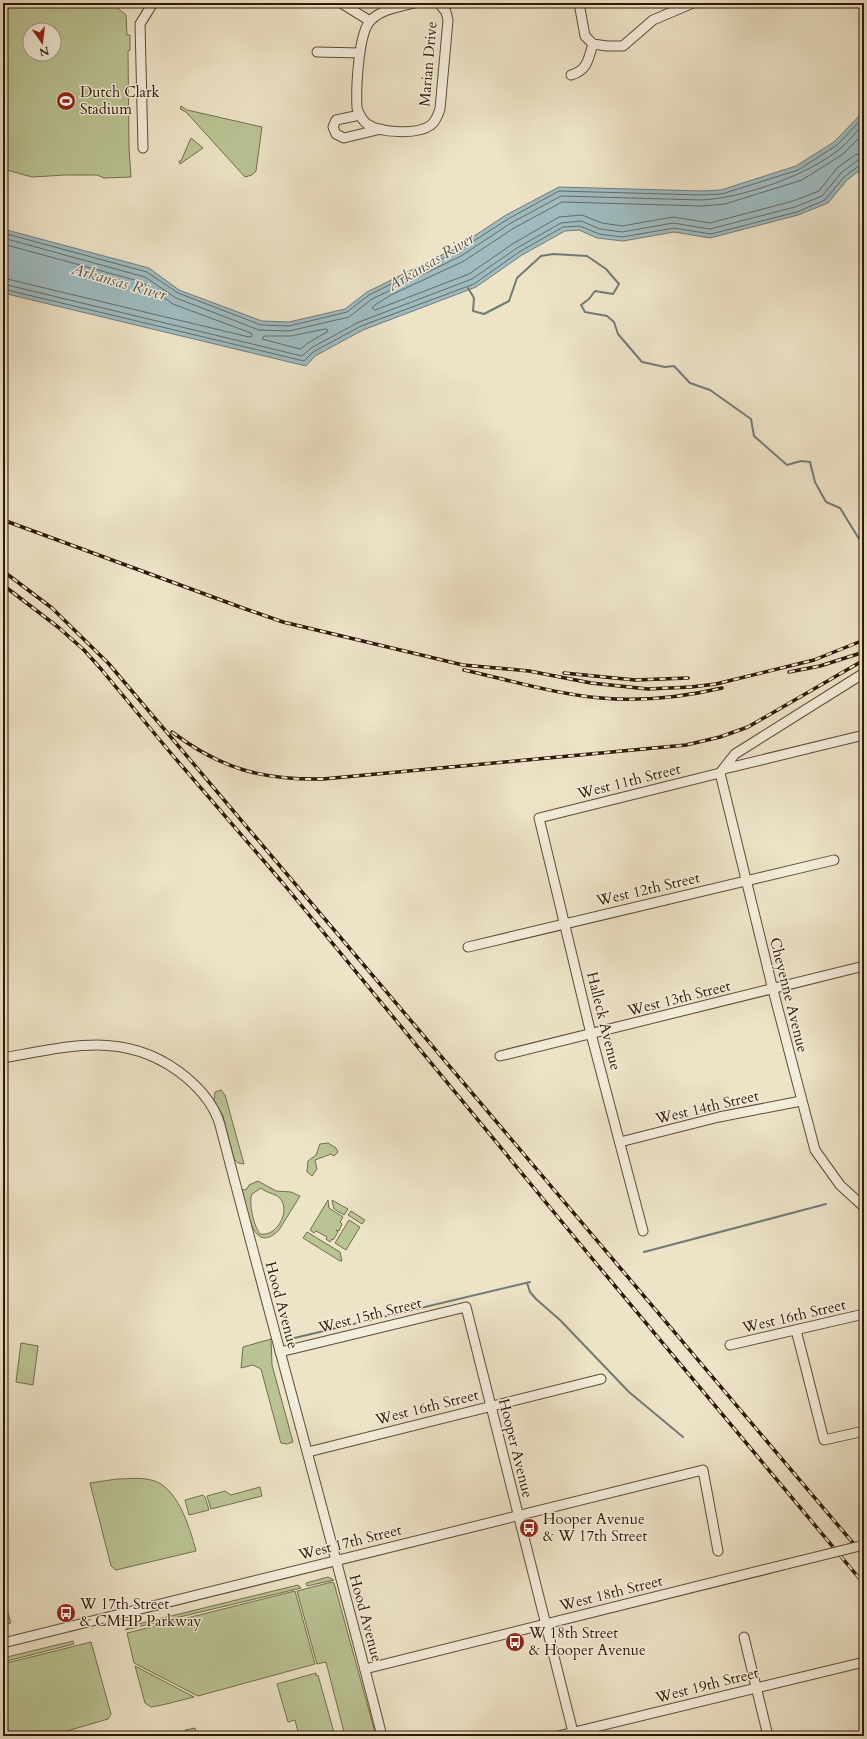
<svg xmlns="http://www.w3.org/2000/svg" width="867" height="1739" font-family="Cardo,serif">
  <rect width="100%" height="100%" fill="#ede3c7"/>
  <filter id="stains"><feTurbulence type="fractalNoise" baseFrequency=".005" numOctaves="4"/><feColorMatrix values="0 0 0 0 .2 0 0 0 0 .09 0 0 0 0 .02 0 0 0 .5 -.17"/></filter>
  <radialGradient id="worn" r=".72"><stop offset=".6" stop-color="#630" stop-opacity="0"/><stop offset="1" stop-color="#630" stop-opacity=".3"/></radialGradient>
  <g fill="#bac394" stroke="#746e4d" fill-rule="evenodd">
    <path d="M3,3H115V6L126,15L127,35H130V50L128,51L129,148L131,177L104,178L97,175H65L32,177L3,169ZM30,30H54V54H30Z"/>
    <path d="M181,106L187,110L262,127L256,171L252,175L245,177L186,112L180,109Z"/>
    <path d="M191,138L203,148L180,164L179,161H181Z"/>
    <path d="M221,1090L225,1095L244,1164L238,1163L234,1159L223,1116L214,1100L215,1092Z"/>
    <path d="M328,1143L336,1148L338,1152L334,1156L331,1154L315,1160L317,1169L312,1176L307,1172L308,1161L316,1155L320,1144Z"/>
    <path d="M258,1181L276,1191L291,1192L300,1196L279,1230C252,1257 247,1207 242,1190L247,1189L249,1185ZM261,1188C267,1194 278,1193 282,1201C289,1214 276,1237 260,1234C254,1227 248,1202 252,1194Z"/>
    <path d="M328,1200L329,1208L343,1217L340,1222L342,1224L339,1231L336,1230L338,1232L333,1240L332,1239L330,1242L326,1239L327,1237L316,1231L314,1233L310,1230Z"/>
    <path d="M332,1200L348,1209L344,1215L334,1209Z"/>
    <path d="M351,1211L365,1220L362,1224L348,1215Z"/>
    <path d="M349,1220L360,1227L346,1250L335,1243Z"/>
    <path d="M307,1232L340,1252L342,1261H340L303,1238Z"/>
    <path d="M271,1339L272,1365L293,1442L287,1444L281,1443L280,1440L261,1369L253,1365L241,1368L243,1347Z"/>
    <path d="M21,1343L38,1346L33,1385L16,1382Z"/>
    <path d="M117,1479C128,1479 140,1477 151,1480C177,1485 190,1528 196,1551L116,1570L111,1566L90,1483Z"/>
    <path d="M260,1487L262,1496L211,1509L207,1496L225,1491L231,1495Z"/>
    <path d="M203,1495L205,1497L209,1510L189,1515L185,1500Z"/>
    <path d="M328,1577L334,1580L307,1586L306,1583Z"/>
    <path d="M332,1582L334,1583L376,1736H345L326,1662L317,1664L297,1591Z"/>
    <path d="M298,1585L301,1588L125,1630L130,1626Z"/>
    <path d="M295,1591L315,1664L198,1696L134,1663L127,1633Z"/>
    <path d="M4,1600L11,1623L3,1625V1601Z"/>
    <path d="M73,1641L74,1644L3,1662V1658Z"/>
    <path d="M91,1642L111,1714L108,1719L50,1736H3V1664Z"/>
    <path d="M135,1666L194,1697L162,1705L151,1707L145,1703Z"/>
    <path d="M316,1673V1676L318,1675L335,1736H299L295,1720L288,1722L277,1684Z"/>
    <path d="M195,1728L197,1736H187L185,1730Z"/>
  </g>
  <path fill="#9ebbc0" stroke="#727a76" d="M864,111V167L847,180L828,203L798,215L710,238L674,232L623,241L597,238L579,230L565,231L522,255L476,287L363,330L315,356L306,366L3,293V229L149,268L179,290L262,321L289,322L345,309L367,292L456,248L506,215L559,187L702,191L721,190L796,166L834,142Z"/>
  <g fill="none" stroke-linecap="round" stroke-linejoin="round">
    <g stroke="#666a63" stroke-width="1">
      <path d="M864,133L843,154L802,180L725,204L702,206L562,202L514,228L464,261L391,295L375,305L372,308L375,310L469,274L514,243L559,217L582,215L602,223L622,226L673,217L710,223L793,201L819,191L837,168L855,155L864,153"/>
      <path d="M3,233L147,272L178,293L261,325L289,326L347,312L369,295L458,251L508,219L559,191L702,195L722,194L798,170L837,145L864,117"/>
      <path d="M3,238L145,277L176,298L259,330L289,331L349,317L372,299L461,256L511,223L561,196L702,200C742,198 809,175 841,148C849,141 856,132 864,124"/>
      <path d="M3,244L142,282L173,304L251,333L252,336L249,337L3,278"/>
      <path d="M3,284L302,356L311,348L359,322L472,279L517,248L561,223L581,221L600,229L622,232L673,223L710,229L795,207L822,196L841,173L858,160L864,159"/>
      <path d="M3,289L304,361L313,352L361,326L474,284L519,252L563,227L580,226L599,234L622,237L674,228L711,234L797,212L825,200L844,177L860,165L864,164"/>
      <path d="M326,329L328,330L327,332L308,343L300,349L262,339L264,336H291Z"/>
    </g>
    <g stroke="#727a76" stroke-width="2">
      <path d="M468,288L474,298L473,311L484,314L509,301L517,278L541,256L553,254L587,256L606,269L619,284L613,294L595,291L589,299L581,305L585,312L607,316L614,322L618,334L642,362L665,367L674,366L690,383L710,390L751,419L754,436L787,465L801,461L810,462L815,482L826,502L840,508L864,547"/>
      <path d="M644,1252L826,1204"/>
      <path d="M527,1283L530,1292L536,1299L560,1320L629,1392L683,1437"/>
      <path d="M286,1340L530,1282"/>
    </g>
    <g stroke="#5e4b36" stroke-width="11">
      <g id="minor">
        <path d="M341,3L370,21"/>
        <path d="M414,3C399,7 382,9 371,20C358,32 356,90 357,108C359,114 362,120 367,124C380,133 418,135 431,125C436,121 438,115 440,109L448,20L446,12L439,3"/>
        <path d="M579,3L585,36L593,44L607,46H623L653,20L693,3"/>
        <path d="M317,52L360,53"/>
        <path d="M571,75C588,70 588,59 593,44"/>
        <path d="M360,115L336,120L333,127L336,134L344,138L381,129"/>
        <path d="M143,148L140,24L153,3"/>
        <path d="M724,769L864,735"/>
        <path d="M720,773L773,990L815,1150L840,1185L864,1207"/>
        <path d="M468,947L834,860"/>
        <path d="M500,1056L864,966"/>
        <path d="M3,1058C71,1046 129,1029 187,1078C201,1090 215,1107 220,1125C273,1329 330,1532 382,1736"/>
        <path d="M620,1142L719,1117L801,1101"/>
        <path d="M643,1231L591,1034L539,818L720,773L735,754L864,673"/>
        <path d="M796,1330L824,1440L864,1431"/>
        <path d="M730,1345L864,1314"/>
        <path d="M280,1352L466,1307L574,1736"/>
        <path d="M308,1452L601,1379"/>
        <path d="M744,1637L768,1736"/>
        <path d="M3,1643L703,1470L718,1551"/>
        <path d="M365,1669L787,1564"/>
        <path d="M558,1736L864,1662"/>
      </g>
    </g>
    <use href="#minor" stroke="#f3eddb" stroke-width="9"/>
    <g stroke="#2f1806" stroke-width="3.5">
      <g id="rail">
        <path d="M3,520L240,607L283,622L463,665L529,671L591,683L648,689L691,687L716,684L814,660L864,640"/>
        <path d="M3,571L52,608L109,664L864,1556"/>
        <path d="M3,585L58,627L84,650L101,669L169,751L282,882L590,1256L864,1584"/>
        <path d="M464,670C509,680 555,694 601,698C642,702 683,697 722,688"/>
        <path d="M789,672L820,666L864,652"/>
        <path d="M564,673L635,680L688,678"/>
        <path d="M172,732C221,769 262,780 323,779L686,745L720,737L748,727L864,660"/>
      </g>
    </g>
    <use href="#rail" stroke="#f3eddb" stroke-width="2" stroke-dasharray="6" stroke-linecap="butt"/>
    <g stroke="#5e4b36" stroke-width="11" stroke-linecap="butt">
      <path id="minor-bridge" d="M787,1564L864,1545"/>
    </g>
    <use href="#minor-bridge" stroke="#f3eddb" stroke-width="9"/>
  </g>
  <defs>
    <g id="stadium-disc" transform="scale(1)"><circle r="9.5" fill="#8f2418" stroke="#f3eddb"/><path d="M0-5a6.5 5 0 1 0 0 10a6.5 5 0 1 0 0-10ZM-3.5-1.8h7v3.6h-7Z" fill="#fff"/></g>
    <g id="bus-disc" transform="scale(1)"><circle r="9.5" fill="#8f2418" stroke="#f3eddb"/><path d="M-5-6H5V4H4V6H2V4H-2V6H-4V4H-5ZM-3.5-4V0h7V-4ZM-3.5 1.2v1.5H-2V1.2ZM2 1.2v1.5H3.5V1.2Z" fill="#fff"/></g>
  </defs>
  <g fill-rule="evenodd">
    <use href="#stadium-disc" x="66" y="101"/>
    <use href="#bus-disc" x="529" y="1528"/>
    <use href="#bus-disc" x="66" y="1613"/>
    <use href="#bus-disc" x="515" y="1642"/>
  </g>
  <g text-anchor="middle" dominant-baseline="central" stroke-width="3" stroke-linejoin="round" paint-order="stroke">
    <g font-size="15" fill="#2f1806" stroke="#f3eddb">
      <text transform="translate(428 64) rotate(-85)">Marian Drive</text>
      <text transform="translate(629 781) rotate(-14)">West 11th Street</text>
      <text transform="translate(648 889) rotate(-13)">West 12th Street</text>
      <text transform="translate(789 995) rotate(76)">Cheyenne Avenue</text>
      <text transform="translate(679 998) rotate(-14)">West 13th Street</text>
      <text transform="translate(604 1021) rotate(76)">Halleck Avenue</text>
      <text transform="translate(707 1107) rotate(-13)">West 14th Street</text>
      <text transform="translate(282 1305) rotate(75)">Hood Avenue</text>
      <text transform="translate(370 1315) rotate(-14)">West 15th Street</text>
      <text transform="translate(794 1316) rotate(-13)">West 16th Street</text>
      <text transform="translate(427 1407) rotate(-14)">West 16th Street</text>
      <text transform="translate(516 1448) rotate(76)">Hooper Avenue</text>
      <text transform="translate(350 1542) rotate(-14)">West 17th Street</text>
      <text transform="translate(611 1593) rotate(-14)">West 18th Street</text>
      <text transform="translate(366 1618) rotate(75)">Hood Avenue</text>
      <text transform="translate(707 1685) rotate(-14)">West 19th Street</text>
    </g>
    <g font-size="15" fill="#2f1806" stroke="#f3eddb" text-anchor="start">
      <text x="80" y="92">Dutch Clark<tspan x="80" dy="17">Stadium</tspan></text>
      <text x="543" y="1519">Hooper Avenue<tspan x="543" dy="17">&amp; W 17th Street</tspan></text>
      <text x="80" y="1604">W 17th Street<tspan x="80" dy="17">&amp; CMHP Parkway</tspan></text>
      <text x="529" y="1633">W 18th Street<tspan x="529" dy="17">&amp; Hooper Avenue</tspan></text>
    </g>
    <g font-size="16" font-style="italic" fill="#565147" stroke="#f3eddb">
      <text transform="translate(431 262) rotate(-31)">Arkansas River</text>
      <text transform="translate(119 282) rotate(16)">Arkansas River</text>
    </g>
  </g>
  <rect width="867" height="1739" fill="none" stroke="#ede3c7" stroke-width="16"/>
  <rect x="4" y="4" width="859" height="1731" fill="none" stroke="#2f1806" stroke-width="2"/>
  <rect x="8" y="8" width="851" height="1723" fill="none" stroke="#2f1806"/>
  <g transform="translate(42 42) rotate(166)"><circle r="19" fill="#f3eddb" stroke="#a59886"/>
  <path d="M0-3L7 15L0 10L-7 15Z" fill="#8f2418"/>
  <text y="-6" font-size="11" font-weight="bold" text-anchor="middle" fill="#2f1806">N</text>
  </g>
  <rect width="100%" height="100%" filter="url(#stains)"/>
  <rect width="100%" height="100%" fill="url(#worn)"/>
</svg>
